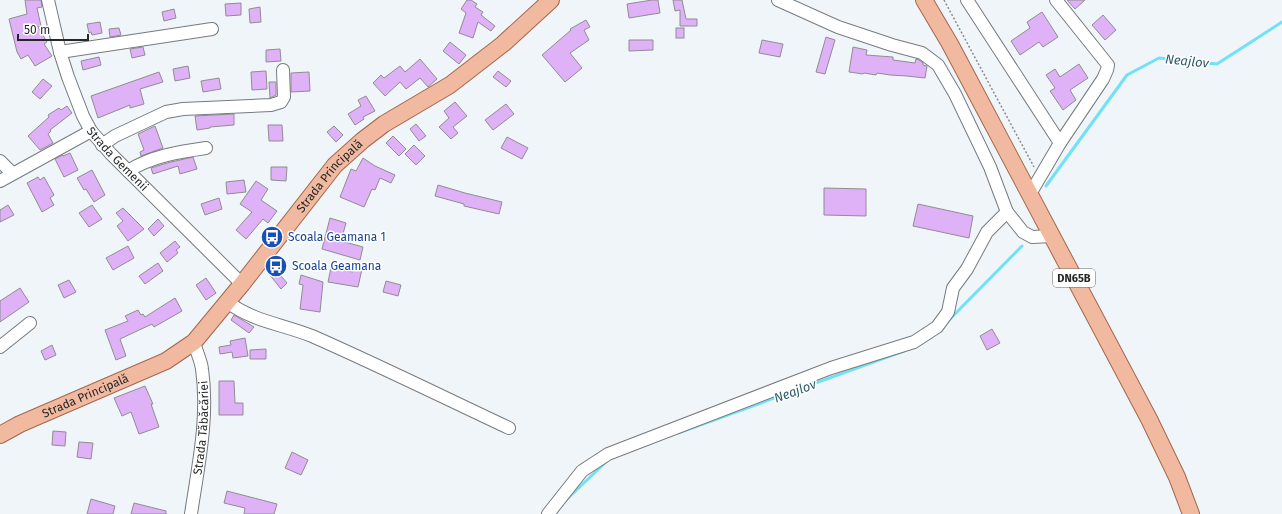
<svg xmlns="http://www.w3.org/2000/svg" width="1282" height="514" font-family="'Fira Sans',sans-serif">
  <rect width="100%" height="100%" fill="#f0f5f9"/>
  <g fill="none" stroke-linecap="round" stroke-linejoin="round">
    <g stroke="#71e1f8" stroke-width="3">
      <path d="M1046,186L1127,75L1159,58L1217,64L1282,22"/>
      <path d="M948,321L1022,246"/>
      <path d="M678,433L904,351"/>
      <path d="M564,502L608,460"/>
    </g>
  </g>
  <g fill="#dfb1f7" stroke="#908d92">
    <path d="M25,0H41L42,7L37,8L41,26L38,27L47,42L44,44L52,56L35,66L28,55L21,59L17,52L9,19L27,14Z"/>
    <path d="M467,0H471L477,4L475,7L483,12L481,15L495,26L491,31L478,22L473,38L459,33L466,13L461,9Z"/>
    <path d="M652,0H658L660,13L629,18L627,4Z"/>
    <path d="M673,0H682L686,19H697V26H680V10L675,11Z"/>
    <path d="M1067,0H1085L1075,9Z"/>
    <path d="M241,3V15L226,16L225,4Z"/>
    <path d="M260,7L261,22L250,23L249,9Z"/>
    <path d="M174,9L176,18L164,21L162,12Z"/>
    <path d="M1042,12L1058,37L1043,47L1039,42L1020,55L1011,41L1030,28L1027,22Z"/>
    <path d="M1103,15L1116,30L1105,40L1092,25Z"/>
    <path d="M586,20L590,27L584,30L589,40L570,53L582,68L565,82L542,55L571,30L570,29Z"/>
    <path d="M100,22L102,33L92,35L91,32L89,33L87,24Z"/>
    <path d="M119,28L121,35L110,37L109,29Z"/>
    <rect x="676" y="28" width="8" height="10"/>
    <path d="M826,37L835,40L825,74L816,72Z"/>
    <path d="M629,40H653V50L629,51Z"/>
    <path d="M762,40L783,44L780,57L759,53Z"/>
    <path d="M450,42L466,55L459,64L443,51Z"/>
    <path d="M143,47L145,55L132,58L130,49Z"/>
    <path d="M853,47L867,50L866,55L893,57V60L915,63L916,59L919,60L923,63V65L927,66L925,78L907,76L890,75L877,73L876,75L864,73L863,74L849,72Z"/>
    <path d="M280,49L281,61L266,62V50Z"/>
    <path d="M99,57L101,65L83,70L81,61Z"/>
    <path d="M420,59L437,79L428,87L420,78L406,89L400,82L385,96L373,83L381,75L384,78L400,66L405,72Z"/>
    <path d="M1079,64L1088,78L1070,90L1076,100L1063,110L1050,91L1055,88L1046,75L1055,69L1060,77Z"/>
    <path d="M188,66L190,78L175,81L173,69Z"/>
    <path d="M266,71L267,89L252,90L251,72Z"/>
    <path d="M498,71L511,81L506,87L493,77Z"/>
    <path d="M159,72L163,82L140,89L144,104L130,108V105L98,118L91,96Z"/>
    <path d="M309,72L310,91L291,92V73Z"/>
    <path d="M219,78L221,89L203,92L201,81Z"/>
    <path d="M43,79L52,86L40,99L32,92Z"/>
    <path d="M269,82H276V95L270,98Z"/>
    <path d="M366,96L375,111L363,117L364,119L355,125L348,114L361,106L358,100Z"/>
    <path d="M455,102L467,116L453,127L458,133L451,139L439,127L449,118L444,111Z"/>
    <path d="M506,104L514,114L493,130L485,120Z"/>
    <path d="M67,106L72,113L50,130L51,131L48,134L53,143L40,150L28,136L49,117L48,115L59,108L61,110Z"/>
    <path d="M234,114V125L210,127V128L197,130L195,116Z"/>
    <path d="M416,124L426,136L419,141L410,129Z"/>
    <path d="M268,125H282L283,141H269Z"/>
    <path d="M155,126L163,148L141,156L140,152L144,150L138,134Z"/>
    <path d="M334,126L343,135L336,142L327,132Z"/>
    <path d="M393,136L406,149L399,156L386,143Z"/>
    <path d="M507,137L528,148L522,159L501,148Z"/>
    <path d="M414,145L425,156L416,165L405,154Z"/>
    <path d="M70,153L78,170L64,177L55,159L63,155V156Z"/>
    <path d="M193,157L197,169L180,174L178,166L153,174L151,168L167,163Z"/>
    <path d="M363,158L375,166L395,175L391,183L380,178L375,190L372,189L364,207L340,197L351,169L356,171Z"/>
    <path d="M271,167H287L286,181L271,180Z"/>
    <path d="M92,170L105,195L94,202L86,189L84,190L77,178Z"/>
    <path d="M38,177L40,180L44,177L54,195L50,198L54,205L42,212L27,183Z"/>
    <path d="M244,180L246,192L227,194L226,182Z"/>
    <path d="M256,181L268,189L261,200L277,211L268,223L263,219L246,239L236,230L252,212L240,204Z"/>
    <path d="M438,185L465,193L502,202L499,214L464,206V204L435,196Z"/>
    <path d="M824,188L866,189V216L824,215Z"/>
    <path d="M219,198L222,209L205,215L201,204Z"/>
    <path d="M918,204L973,216L969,238L913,226Z"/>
    <path d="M8,205L14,215L0,222V210Z"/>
    <path d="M92,205L102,219L89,227L79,213Z"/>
    <path d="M123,208L144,229L128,241L117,226L123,221L116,213Z"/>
    <path d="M330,218L346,223L341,241L363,247L360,260L322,249Z"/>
    <path d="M158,219L164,226L154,236L148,229Z"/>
    <path d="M175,241L180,247L176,250L178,253L167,262L160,253Z"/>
    <path d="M128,246L134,258L113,270L106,258Z"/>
    <path d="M158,263L163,271L145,284L139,276Z"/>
    <path d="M354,267L362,269L358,287L328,282L331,268L353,272Z"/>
    <path d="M275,269L287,283L281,289L269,274Z"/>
    <path d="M301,275L323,282L320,312L300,309L303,285L299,284Z"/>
    <path d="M206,278L216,293L206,300L196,285Z"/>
    <path d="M69,280L76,292L64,298L58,285Z"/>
    <path d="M386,281L401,285L398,296L383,292Z"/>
    <path d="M20,288L29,302L0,322V301Z"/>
    <path d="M175,298L182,311L154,327L152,324L120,339L126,356L116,360L105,330L128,321L125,316L138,310L141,315L143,314L145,317Z"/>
    <path d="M234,315L254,327L249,333L231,320Z"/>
    <path d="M992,329L1000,343L987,350L980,336Z"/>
    <path d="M245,338L248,356L233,358L232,352L220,354L219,347L231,345L230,341Z"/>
    <path d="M52,345L56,355L45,360L41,351Z"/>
    <path d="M266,349V359H250V350Z"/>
    <path d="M219,381H234L235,403H243V415H219Z"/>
    <path d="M145,386L153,404H151L159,427L139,434L131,412L122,416L114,398Z"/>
    <path d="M53,431L66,432L65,446L52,445Z"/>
    <path d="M79,442L93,443L91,459L77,457Z"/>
    <path d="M292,452L308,460L301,475L285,468Z"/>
    <path d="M227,491L277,504L274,514H244L245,508L224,503Z"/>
    <path d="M91,499L115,506L113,514H87Z"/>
    <path d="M134,503L166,511V514H131Z"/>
  </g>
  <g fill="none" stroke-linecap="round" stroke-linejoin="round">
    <g stroke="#777b7f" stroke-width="14">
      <g id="minor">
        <path id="s1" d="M48,0L60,52L68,77L83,116L91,131L111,154L242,284"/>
        <path d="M967,0L1060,143"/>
        <path d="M60,52L212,29"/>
        <path d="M102,145L115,136L166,112L183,109L271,105L281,102L284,97L283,70"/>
        <path d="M0,161L12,173"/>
        <path d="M128,171C152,156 178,152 206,148"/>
        <path d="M0,181L91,131"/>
        <path d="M1030,194L1060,143L1103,79L1107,70L1108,65L1056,0"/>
        <path d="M1007,212L1023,232L1032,237L1052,236"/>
        <path d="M227,302C255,322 282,324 312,336C378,365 443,397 509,428"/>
        <path d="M0,347L30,323"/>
        <path id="s2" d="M191,514C198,467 209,417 202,369C201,360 196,351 194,342"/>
        <path d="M548,514L582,471L608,454L831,368L914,342L937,327L948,312L953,288L967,269L987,232L1007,212L990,167L955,94L938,65L922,53L892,45L838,27L778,0"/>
      </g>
    </g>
    <g stroke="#a3674c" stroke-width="18">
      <g id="major">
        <path d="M924,0L950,44L1149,419L1177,477L1191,514"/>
        <path id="s3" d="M0,435L20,424L166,361L194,342L242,284L335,165L363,140L384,124L450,85L503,44L551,0"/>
      </g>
    </g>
    <path stroke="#898d90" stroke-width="1.5" stroke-dasharray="2 2" stroke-linecap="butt" d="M944,0L1034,167"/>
    <use href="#minor" stroke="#fff" stroke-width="12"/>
    <use href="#major" stroke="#f1b99f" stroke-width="16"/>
  </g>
  <defs>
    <g id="bus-disc" transform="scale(1.15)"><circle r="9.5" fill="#1a4fb4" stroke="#fff"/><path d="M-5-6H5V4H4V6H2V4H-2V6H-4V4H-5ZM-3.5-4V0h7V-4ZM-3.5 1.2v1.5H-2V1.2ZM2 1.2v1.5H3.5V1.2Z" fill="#fff"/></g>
  </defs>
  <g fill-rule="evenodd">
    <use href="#bus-disc" x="272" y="237"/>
    <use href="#bus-disc" x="276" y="266"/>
  </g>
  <g text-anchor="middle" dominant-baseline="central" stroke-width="3" stroke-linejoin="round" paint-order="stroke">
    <rect fill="#fff" stroke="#666869" stroke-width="1" x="1053" y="269" width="42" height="18" rx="3"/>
    <g font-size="11" font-weight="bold" fill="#252729">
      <text x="1074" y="278">DN65B</text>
    </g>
    <g font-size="12" fill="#252729" stroke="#fff">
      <text stroke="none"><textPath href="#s1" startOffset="177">Strada Gemenii</textPath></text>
      <text stroke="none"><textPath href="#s3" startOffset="430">Strada Principală</textPath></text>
      <text stroke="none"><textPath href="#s3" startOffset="94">Strada Principală</textPath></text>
      <text stroke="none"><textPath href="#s2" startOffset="87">Strada Tăbăcăriei</textPath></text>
    </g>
    <g font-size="12" fill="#164399" stroke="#fff" text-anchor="start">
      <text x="288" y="237">Scoala Geamana 1</text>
      <text x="292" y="266">Scoala Geamana</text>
    </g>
    <g font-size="13" font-style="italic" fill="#2d5d67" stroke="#fff">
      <text transform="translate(1187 61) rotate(6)">Neajlov</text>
      <text transform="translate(795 391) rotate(-20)">Neajlov</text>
    </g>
  </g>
  <path d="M18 34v6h70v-6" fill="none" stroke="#252729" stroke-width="2"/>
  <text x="24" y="34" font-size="12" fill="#252729" stroke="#ffffff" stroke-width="3" paint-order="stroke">50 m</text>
</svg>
